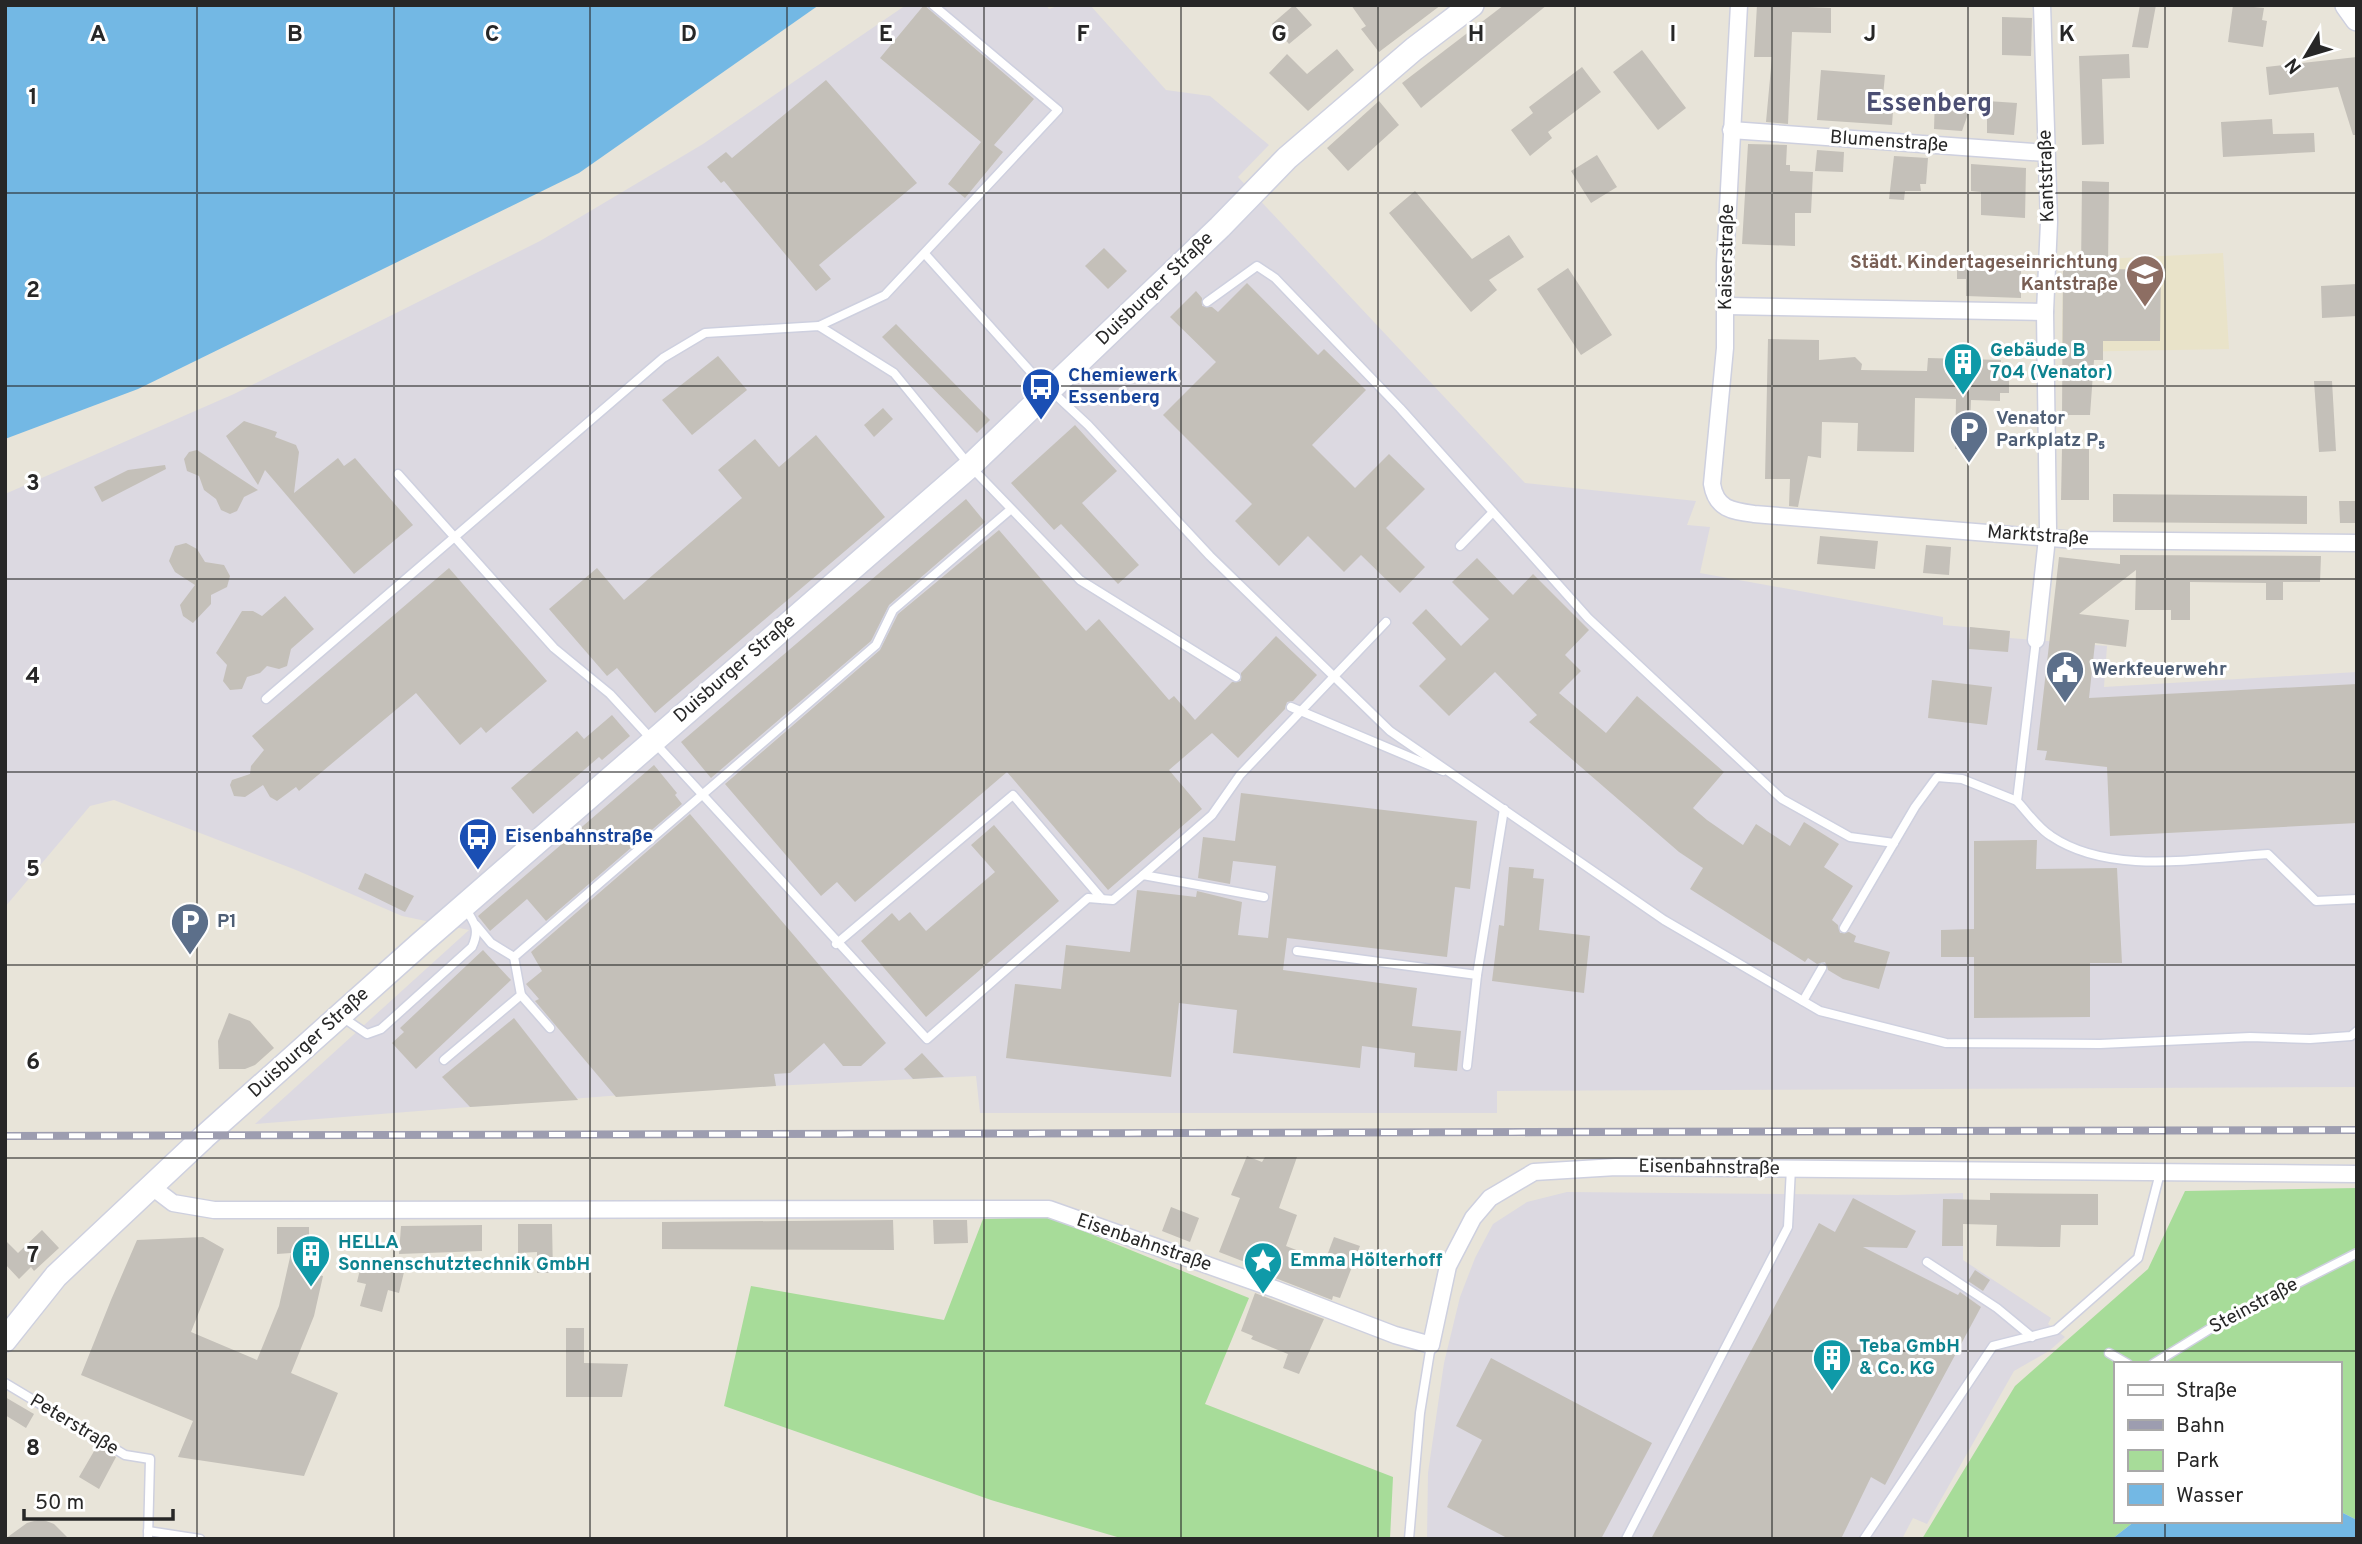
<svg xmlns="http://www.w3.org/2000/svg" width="2362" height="1544" font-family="Overpass,sans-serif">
  <rect width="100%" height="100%" fill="#e8e4d9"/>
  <g fill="#dcd9e1">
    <path d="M906,5H1046L1049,9L1060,5H1090L1166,90L1210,96L1269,145L1238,177L1525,483L1696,501L1687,525L1710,527L1700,573L1943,617V625L2010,631V638L2107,646L2104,687L2357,672V1087L1497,1091V1113H980L976,1076L672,1091L255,1124L469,930L402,916L296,870L114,800L90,806L5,907V494L234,394L540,241L703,144Z"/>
    <path d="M1567,1192L1897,1195L1963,1193V1260L2051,1318L2048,1324L2065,1337L2049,1351L2014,1371L1927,1524L1913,1518L1902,1539H1427L1428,1473L1444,1363L1460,1297L1475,1258L1493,1224L1527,1202Z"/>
  </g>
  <path fill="#e9e3c9" d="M2223,253L2229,349L2062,352L2063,261Z"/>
  <g fill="#a7dc99">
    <path d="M2357,1188V1520L2339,1511V1364H2115V1521H2135L2112,1539H1922L2015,1386L2148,1269L2185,1191Z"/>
    <path d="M1049,1217L1249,1298L1205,1404L1393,1477L1390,1539H1124L991,1500L724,1406L751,1286L944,1320L983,1219Z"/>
  </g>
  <g fill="#73b8e4">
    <path d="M5,5H819L579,173L138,389L5,439Z"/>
    <path d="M2339,1511L2357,1520V1539H2112L2135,1521H2339Z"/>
  </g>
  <g fill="#c4c0b9">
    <path d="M924,5L1034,99L994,145L1003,152L965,198L948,184L981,142L880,58Z"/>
    <path d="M1294,5L1312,25L1289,44L1272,24Z"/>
    <path d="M1351,5H1441L1379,52L1361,29L1366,26Z"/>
    <path d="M1504,5H1547L1421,108L1402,83Z"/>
    <path d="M1757,5L1831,8V33L1792,32L1788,124L1766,122L1772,57H1754Z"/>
    <path d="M2140,5H2156L2148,48L2132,47Z"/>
    <path d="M2233,5L2264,8L2262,20L2267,21L2263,47L2228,42Z"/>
    <path d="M2002,17L2032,18L2031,56L2002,55Z"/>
    <path d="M1337,49L1354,70L1308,111L1269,73L1287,54L1307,74Z"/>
    <path d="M1642,50L1686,108L1658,130L1613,72Z"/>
    <path d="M2129,54L2130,78L2102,79L2104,144L2082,145L2079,56Z"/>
    <path d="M2357,57V135H2353L2338,87L2269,95L2266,67Z"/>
    <path d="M1582,67L1601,92L1548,132L1552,138L1530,156L1511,130L1533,113L1529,107Z"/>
    <path d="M1821,70L1885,75L1883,96L1894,97L1892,125L1817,120Z"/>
    <path d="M826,80L917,183L819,265L831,279L816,291L724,181L721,183L707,167L726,152L732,158Z"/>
    <path d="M1935,97L1973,100L1962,131L1934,129Z"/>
    <path d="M1379,101L1399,125L1348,171L1327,148Z"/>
    <path d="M1987,101L2017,103L2014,135L1987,133Z"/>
    <path d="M2272,119L2273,134L2314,133L2315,152L2223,157L2221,122Z"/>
    <path d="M1748,144L1787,145L1786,165H1790V171L1813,172L1811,213H1795V246L1742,244Z"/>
    <path d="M1817,150L1844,152L1843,172L1815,171Z"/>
    <path d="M1597,155L1617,187L1591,203L1571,171Z"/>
    <path d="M1894,156L1928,158L1926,184H1920L1921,191H1905L1904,200L1889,199Z"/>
    <path d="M1971,164L2026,168L2025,218L1981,215V192L1971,191Z"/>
    <path d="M2082,181L2109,182L2108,269L2161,270L2160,341H2103V360H2094L2090,415H2062L2063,270H2081Z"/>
    <path d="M1415,191L1472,259L1509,235L1524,257L1489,280L1497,290L1471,312L1389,213Z"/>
    <path d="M1104,248L1127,271L1108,289L1085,266Z"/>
    <path d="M1957,263L2021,265V298L1966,296V279H1957Z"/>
    <path d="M1568,268L1612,335L1581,355L1537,289Z"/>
    <path d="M1247,283L1318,355L1324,349L1366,390L1312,445L1355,488L1389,454L1425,489L1386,528L1425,567L1400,593L1361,555L1344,572L1308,536L1279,566L1235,521L1252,504L1163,415L1216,362L1170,317L1196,291L1202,298V306L1212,307L1218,312Z"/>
    <path d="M2357,284V316L2322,318L2321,286Z"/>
    <path d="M896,324L990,420L977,433L882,337Z"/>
    <path d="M1768,339L1819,340V360L1855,357L1862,364L1861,370L1927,371L1928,358L2001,360V369H2009V393H2000V401L1971,400L1969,450L1955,449L1956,399L1915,398L1914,452L1857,451L1858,423L1822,422L1821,458L1808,456L1798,507L1789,506L1790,479H1765Z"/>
    <path d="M718,356L747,390L692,435L662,400Z"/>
    <path d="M2314,381H2332L2336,451L2319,452Z"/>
    <path d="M883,408L893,419L874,437L864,425Z"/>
    <path d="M244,421L277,432L275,437L296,445L299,452L294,493L338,458L344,466L355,458L413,525L354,574L265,470L258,485L226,436Z"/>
    <path d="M1075,425L1117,471L1082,503L1139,565L1118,584L1061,524L1054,530L1011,483Z"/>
    <path d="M816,435L885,517L655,713L617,668L607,676L549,609L597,568L624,600L742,498L718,470L755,439L779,467Z"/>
    <path d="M2062,449H2089V500H2061Z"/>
    <path d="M197,450L258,490L244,497L237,511L230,514L221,510L216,499L204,490L199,476L187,471L184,459L189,452Z"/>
    <path d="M165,465L166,469L102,502L94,487L128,470Z"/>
    <path d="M2113,494L2307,496V524L2113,522Z"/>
    <path d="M966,499L985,522L889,605L871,641L711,778L681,742Z"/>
    <path d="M2339,501H2357V523H2340Z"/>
    <path d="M999,530L1086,631L1099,619L1169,700L1174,696L1195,720L1232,682L1241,681V673L1276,636L1317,675L1293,701L1287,702L1285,709L1238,758L1212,733L1169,770L1202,809L1108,890L1007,772L855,902L837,882L821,896L725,784L880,650L898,614Z"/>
    <path d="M1820,536L1878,541L1875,569L1817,564Z"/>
    <path d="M186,543L197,549L205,562L224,565L230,576L227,587L211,595V604L193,623L183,616L180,605L195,585L175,572L169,561L175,546Z"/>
    <path d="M1926,545L1951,547L1949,575L1923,573Z"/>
    <path d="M2120,555L2321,556L2320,582H2283V600H2266V583L2190,582V620H2171V610H2135L2136,570L2079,614L2129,620L2126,647L2095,643L2089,698L2357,684V823L2110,836L2107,767L2045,760L2047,751L2037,750L2059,557L2120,564Z"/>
    <path d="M1477,558L1513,595L1533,574L1589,630L1565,655L1581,671L1559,693L1606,733L1637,696L1724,772L1693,808L1707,820L1743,845L1756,824L1790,846L1804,822L1839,844L1824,867L1853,886L1832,920L1838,925L1840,933L1849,932L1856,936L1854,942L1890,952L1879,989L1843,979L1828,970L1825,962L1817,964L1808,958L1805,962L1690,889L1703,868L1679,852L1529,722L1537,715L1495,672L1449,716L1419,686L1446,659L1412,623L1426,609L1461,646L1489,619L1452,582Z"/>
    <path d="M449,568L547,681L486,733L481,727L460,745L416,693L299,791L296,787L277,801L270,797L263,785L245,797L234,796L230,785L232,780L250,774L251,766L264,750L252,736Z"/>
    <path d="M285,596L314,629L291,649L287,666L279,669L267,666L260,673L247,677L242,689L230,690L223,681L227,665L216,653L242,611H253L262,616Z"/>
    <path d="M1970,627L2010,631L2008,652L1969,649Z"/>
    <path d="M1932,680L1992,687L1987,725L1928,718Z"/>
    <path d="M612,715L630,736L602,760L599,757L533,814L511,788L577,731L584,739Z"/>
    <path d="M654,765L677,793L675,795L682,804L546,921L527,899L490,931L478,916Z"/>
    <path d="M1241,793L1477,821L1470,889L1455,887L1447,957L1287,938L1283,970L1417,988L1412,1026L1461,1031L1457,1071L1414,1067L1415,1053L1362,1046L1360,1068L1233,1053L1237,1010L1179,1003L1171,1077L1006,1058L1015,984L1061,989L1066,945L1130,952L1137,890L1196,897L1197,891L1242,902L1238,935L1268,938L1276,866L1233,861L1230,884L1198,878L1203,837L1235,841Z"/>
    <path d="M690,814L886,1043L861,1066H843L824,1043L790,1073L774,1074L776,1086L616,1097L535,1001L539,999L526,984L542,971L531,952Z"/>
    <path d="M994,825L1059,901L926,1017L861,941L892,913L899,921L910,912L926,931L995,872L971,845Z"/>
    <path d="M2037,840L2036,869L2117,868L2122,963H2090V1017L1974,1018V957H1941V930L1974,929V841Z"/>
    <path d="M1509,867L1534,869L1533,878L1544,879L1539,930L1590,936L1584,993L1492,981L1499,925L1504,926Z"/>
    <path d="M365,873L414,896L405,912L358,889Z"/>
    <path d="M483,950L511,980L416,1069L392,1043L404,1032L400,1028Z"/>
    <path d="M229,1013L250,1021L274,1048L255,1065L245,1069H219L218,1041Z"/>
    <path d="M514,1018L578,1100L470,1107L442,1077Z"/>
    <path d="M922,1053L944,1077L913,1079L904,1069Z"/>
    <path d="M1247,1156L1262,1162L1265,1157H1297L1279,1208L1297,1215L1286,1246L1325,1261L1334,1237L1360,1246L1340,1298L1333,1296L1332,1300L1262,1273L1250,1264L1219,1252L1240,1198L1231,1195Z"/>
    <path d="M1990,1193L2098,1194V1225H2061L2060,1247H2041L1996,1246L1997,1225L1963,1224V1246H1942L1943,1199L1990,1200Z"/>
    <path d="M1853,1198L1916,1231L1907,1248L1863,1247L1958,1295L1960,1292L1981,1307L1885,1485L1871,1477L1841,1539H1651L1819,1223L1835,1232Z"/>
    <path d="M1171,1207L1199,1218L1190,1242L1162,1231Z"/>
    <path d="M893,1220L894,1250L662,1249V1222Z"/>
    <path d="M933,1220H967L968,1243L934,1244Z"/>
    <path d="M518,1224H552L553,1273H537V1252L518,1253Z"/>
    <path d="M482,1225V1251L399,1254L401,1226Z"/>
    <path d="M277,1227H309V1273L323,1276L314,1316L291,1373L338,1393L304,1476L178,1457L193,1421L81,1375L111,1300L137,1240L203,1237L224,1249L191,1332L257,1360L279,1306L291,1253L277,1254Z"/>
    <path d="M42,1230L59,1248L34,1271L31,1267L19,1279L5,1264V1240L18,1253Z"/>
    <path d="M363,1257L405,1268L399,1293L388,1290L382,1312L360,1306L366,1284L357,1282Z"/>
    <path d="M1975,1270L1990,1280L1983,1291L1968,1281Z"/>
    <path d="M1255,1293L1324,1319L1299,1374L1283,1368L1288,1354L1251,1339L1253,1336L1241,1331Z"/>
    <path d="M566,1328H584V1363L628,1364L622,1397H566Z"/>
    <path d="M1491,1358L1652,1443L1601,1539H1509L1447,1507L1482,1440L1456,1426Z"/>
    <path d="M5,1397L34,1414L26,1428L5,1415Z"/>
    <path d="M97,1446L116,1457L99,1489L79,1477Z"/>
    <path d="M41,1519L54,1524L69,1539H5L27,1523Z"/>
  </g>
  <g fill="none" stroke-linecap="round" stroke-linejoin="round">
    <g stroke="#ced0df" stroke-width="11">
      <g id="lane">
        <path d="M925,254L1030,371L1088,425L1210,556L1390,731L1664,920L1820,1011L1946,1043L2100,1044L2250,1037L2310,1039L2351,1036L2357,1031"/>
        <path d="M1207,302L1257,266L1275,278L1400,408L1588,618L1782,799L1850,837L1894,843"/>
        <path d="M819,326L885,295L1058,110L933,5"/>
        <path d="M398,474L554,648L610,694L927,1039L1088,898L1113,900L1143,875L1264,897"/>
        <path d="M1460,546L1493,512"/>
        <path d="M2036,640L2017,801C2028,813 2038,828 2051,836C2110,876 2200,858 2268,854L2316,901L2357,899"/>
        <path d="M266,699L663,358L705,333L819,326L894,373L970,466L1080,580L1236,677"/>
        <path d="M1291,707L1443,771"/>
        <path d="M1143,875L1212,815L1240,775L1386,622"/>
        <path d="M476,925L491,943L514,957"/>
        <path d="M1844,928L1915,807L1937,777L1962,779L2017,801"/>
        <path d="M836,944L1013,795L1102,899"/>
        <path d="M1297,951L1477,975"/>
        <path d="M521,995L550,1028"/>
        <path d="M1803,1001L1822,968"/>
        <path d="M342,1017L367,1034L381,1029L472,947C480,930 475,923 465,908"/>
        <path d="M444,1060L521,995L514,957L876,645L893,610L1010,510"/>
        <path d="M1467,1066L1477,975L1504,809"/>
        <path d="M1927,1262L1997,1308L2032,1337"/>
        <path d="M2109,1353L2128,1364"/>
        <path d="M2153,1364L2221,1322L2357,1253"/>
        <path d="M5,1383L125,1455L150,1459L148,1539"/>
        <path d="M148,1531L200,1539"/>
        <path d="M1409,1539L1420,1413L1431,1345"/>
        <path d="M1626,1539L1788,1227L1791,1168"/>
        <path d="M1864,1539L1993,1346L2056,1330L2138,1258L2160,1173"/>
      </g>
    </g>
    <g stroke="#ced0df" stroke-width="19">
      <g id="street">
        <path d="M1739,5L1725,263V348L1712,484C1716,509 1732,511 1754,514L2075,540L2357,543"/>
        <path d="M1731,130L2046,153"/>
        <path d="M1727,306L2045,312"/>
        <path d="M2036,640L2048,529L2045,312L2049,222L2042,5"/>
        <path d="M152,1187L173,1203L214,1210L1049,1209L1275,1289L1395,1335L1431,1345L1448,1266L1473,1218L1490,1198L1534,1172L1616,1167L2357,1174"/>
      </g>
    </g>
    <g stroke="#ced0df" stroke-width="26">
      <g id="secondary">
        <path d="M2347,5L2357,19"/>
        <path d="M5,1340L56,1276L204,1137L420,944L970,466L1220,227L1287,158L1414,49L1472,5"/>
      </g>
    </g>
    <use href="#lane" stroke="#fff" stroke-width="8"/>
    <use href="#street" stroke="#fff" stroke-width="16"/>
    <use href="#secondary" stroke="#fff" stroke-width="23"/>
    <g stroke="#9d9db0" stroke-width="8">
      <path id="rail" d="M5,1136L2357,1130"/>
    </g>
    <use href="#rail" stroke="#fff" stroke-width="5" stroke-dasharray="16" stroke-linecap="butt"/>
  </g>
  <path fill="none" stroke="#272727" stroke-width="2" stroke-opacity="0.55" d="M197,5V1539M394,5V1539M590,5V1539M787,5V1539M984,5V1539M1181,5V1539M1378,5V1539M1575,5V1539M1772,5V1539M1968,5V1539M2165,5V1364M5,193H2357M5,386H2357M5,579H2357M5,772H2357M5,965H2357M5,1158H2357M5,1351H2357M2165,1521V1539"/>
  <defs>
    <g id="school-pin" transform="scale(2.0125)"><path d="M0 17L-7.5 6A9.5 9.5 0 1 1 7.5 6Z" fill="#8d6e63" stroke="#fff"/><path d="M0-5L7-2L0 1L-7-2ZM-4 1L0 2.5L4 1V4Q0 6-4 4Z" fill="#fff"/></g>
    <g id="building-pin" transform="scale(2.0125)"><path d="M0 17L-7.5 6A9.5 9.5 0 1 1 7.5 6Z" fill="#0f9aa8" stroke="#fff"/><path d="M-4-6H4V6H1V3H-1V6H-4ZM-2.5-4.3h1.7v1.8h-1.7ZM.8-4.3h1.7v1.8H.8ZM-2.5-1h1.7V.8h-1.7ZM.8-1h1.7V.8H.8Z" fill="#fff"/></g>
    <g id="bus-pin" transform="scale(2.0125)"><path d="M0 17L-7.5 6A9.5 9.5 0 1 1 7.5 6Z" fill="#1a4fb4" stroke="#fff"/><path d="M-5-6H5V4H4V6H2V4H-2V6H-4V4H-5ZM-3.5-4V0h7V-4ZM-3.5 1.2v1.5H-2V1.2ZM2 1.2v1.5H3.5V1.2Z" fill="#fff"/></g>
    <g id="parking-pin" transform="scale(2.0125)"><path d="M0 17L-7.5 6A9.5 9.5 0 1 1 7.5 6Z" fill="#5c6f8a" stroke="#fff"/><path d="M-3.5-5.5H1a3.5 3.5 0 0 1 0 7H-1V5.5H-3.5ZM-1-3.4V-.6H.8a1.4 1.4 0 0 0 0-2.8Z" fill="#fff"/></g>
    <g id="civic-pin" transform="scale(2.0125)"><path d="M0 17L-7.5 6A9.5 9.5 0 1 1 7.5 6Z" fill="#5c6f8a" stroke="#fff"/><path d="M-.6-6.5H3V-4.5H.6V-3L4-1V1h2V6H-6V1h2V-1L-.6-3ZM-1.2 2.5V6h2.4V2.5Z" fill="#fff"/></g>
    <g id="sight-pin" transform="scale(2.0125)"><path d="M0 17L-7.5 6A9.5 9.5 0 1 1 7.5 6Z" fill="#0f9aa8" stroke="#fff"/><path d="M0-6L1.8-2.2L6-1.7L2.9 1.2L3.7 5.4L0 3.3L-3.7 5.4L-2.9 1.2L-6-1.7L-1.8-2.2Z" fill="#fff"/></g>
  </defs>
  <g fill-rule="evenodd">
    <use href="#school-pin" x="2145" y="274"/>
    <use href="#building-pin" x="1963" y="362"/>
    <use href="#bus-pin" x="1041" y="387"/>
    <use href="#parking-pin" x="1969" y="430"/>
    <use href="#civic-pin" x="2065" y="670"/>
    <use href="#bus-pin" x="478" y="837"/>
    <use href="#parking-pin" x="190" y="922"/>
    <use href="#building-pin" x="311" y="1254"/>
    <use href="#sight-pin" x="1263" y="1261"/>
    <use href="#building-pin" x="1832" y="1358"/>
  </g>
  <g text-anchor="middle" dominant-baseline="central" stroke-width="6" stroke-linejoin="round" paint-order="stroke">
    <g font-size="19" fill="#272727" stroke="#fff">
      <text transform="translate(1889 142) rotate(4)">Blumenstraße</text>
      <text transform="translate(2047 176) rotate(-92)">Kantstraße</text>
      <text transform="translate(1727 257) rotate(-89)">Kaiserstraße</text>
      <text transform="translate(1155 289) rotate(-44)">Duisburger Straße</text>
      <text transform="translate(2038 536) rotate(4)">Marktstraße</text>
      <text transform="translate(735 669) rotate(-41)">Duisburger Straße</text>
      <text transform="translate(309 1043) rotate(-42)">Duisburger Straße</text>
      <text transform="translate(1709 1168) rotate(1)">Eisenbahnstraße</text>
      <text transform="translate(1144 1243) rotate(19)">Eisenbahnstraße</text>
      <text transform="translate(2254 1306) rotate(-28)">Steinstraße</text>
      <text transform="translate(74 1425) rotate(31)">Peterstraße</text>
    </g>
    <g font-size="19" font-weight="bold" fill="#785e54" stroke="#fff" text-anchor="end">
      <text x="2118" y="263">Städt. Kindertageseinrichtung<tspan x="2118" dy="22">Kantstraße</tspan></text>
    </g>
    <g font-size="19" font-weight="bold" fill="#0d838f" stroke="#fff" text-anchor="start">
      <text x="1990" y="351">Gebäude B<tspan x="1990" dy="22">704 (Venator)</tspan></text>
      <text x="338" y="1243">HELLA<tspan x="338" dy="22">Sonnenschutztechnik GmbH</tspan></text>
      <text x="1290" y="1261">Emma Hölterhoff</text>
      <text x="1859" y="1347">Teba GmbH<tspan x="1859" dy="22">&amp; Co. KG</tspan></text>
    </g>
    <g font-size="19" font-weight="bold" fill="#164399" stroke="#fff" text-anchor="start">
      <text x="1068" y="376">Chemiewerk<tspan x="1068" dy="22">Essenberg</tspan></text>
      <text x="505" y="837">Eisenbahnstraße</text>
    </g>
    <g font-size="19" font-weight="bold" fill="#4e5e75" stroke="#fff" text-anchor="start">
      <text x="1996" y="419">Venator<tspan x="1996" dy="22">Parkplatz P₅</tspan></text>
      <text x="2092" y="670">Werkfeuerwehr</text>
      <text x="217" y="922">P1</text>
    </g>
    <g font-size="26" font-weight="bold" fill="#4b4e73" stroke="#fff">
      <text x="1929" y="104">Essenberg</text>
    </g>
  </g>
  <g font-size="23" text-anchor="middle" font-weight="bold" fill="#272727" stroke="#fff" stroke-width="6" stroke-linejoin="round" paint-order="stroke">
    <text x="98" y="41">A</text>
    <text x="295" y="41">B</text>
    <text x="492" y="41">C</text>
    <text x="689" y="41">D</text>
    <text x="886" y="41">E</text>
    <text x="1083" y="41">F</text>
    <text x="1279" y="41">G</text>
    <text x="1476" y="41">H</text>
    <text x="1673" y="41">I</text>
    <text x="1870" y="41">J</text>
    <text x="2067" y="41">K</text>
    <text x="33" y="104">1</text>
    <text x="33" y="297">2</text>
    <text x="33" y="490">3</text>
    <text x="33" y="683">4</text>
    <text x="33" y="876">5</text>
    <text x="33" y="1069">6</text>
    <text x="33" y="1262">7</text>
    <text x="33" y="1455">8</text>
  </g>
  <rect width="2362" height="1544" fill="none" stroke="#272727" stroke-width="14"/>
  <rect x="2114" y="1362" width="228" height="161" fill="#ffffff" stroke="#a9a9a9" stroke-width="2"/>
  <rect x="2128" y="1385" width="35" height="10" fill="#ffffff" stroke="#a9a9a9" stroke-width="2"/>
  <text x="2176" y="1397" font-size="21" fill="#272727">Straße</text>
  <rect x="2128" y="1420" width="35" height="10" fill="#9d9db0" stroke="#a9a9a9" stroke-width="2"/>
  <text x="2176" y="1432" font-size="21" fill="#272727">Bahn</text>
  <rect x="2128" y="1450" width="35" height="21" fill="#a7dc99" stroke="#a9a9a9" stroke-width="2"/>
  <text x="2176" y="1467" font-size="21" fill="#272727">Park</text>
  <rect x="2128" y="1484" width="35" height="21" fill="#73b8e4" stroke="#a9a9a9" stroke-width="2"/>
  <text x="2176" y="1502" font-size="21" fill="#272727">Wasser</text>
  <g transform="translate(2306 56) rotate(232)" stroke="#ffffff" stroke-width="5" paint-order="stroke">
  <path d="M0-5L12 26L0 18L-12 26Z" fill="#272727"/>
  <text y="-10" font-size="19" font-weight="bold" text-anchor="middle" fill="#272727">N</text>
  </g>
  <path d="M24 1509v10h149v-10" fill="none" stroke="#272727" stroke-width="3.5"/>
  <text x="35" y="1509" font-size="21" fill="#272727" stroke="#ffffff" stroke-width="5" paint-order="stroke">50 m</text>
</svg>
